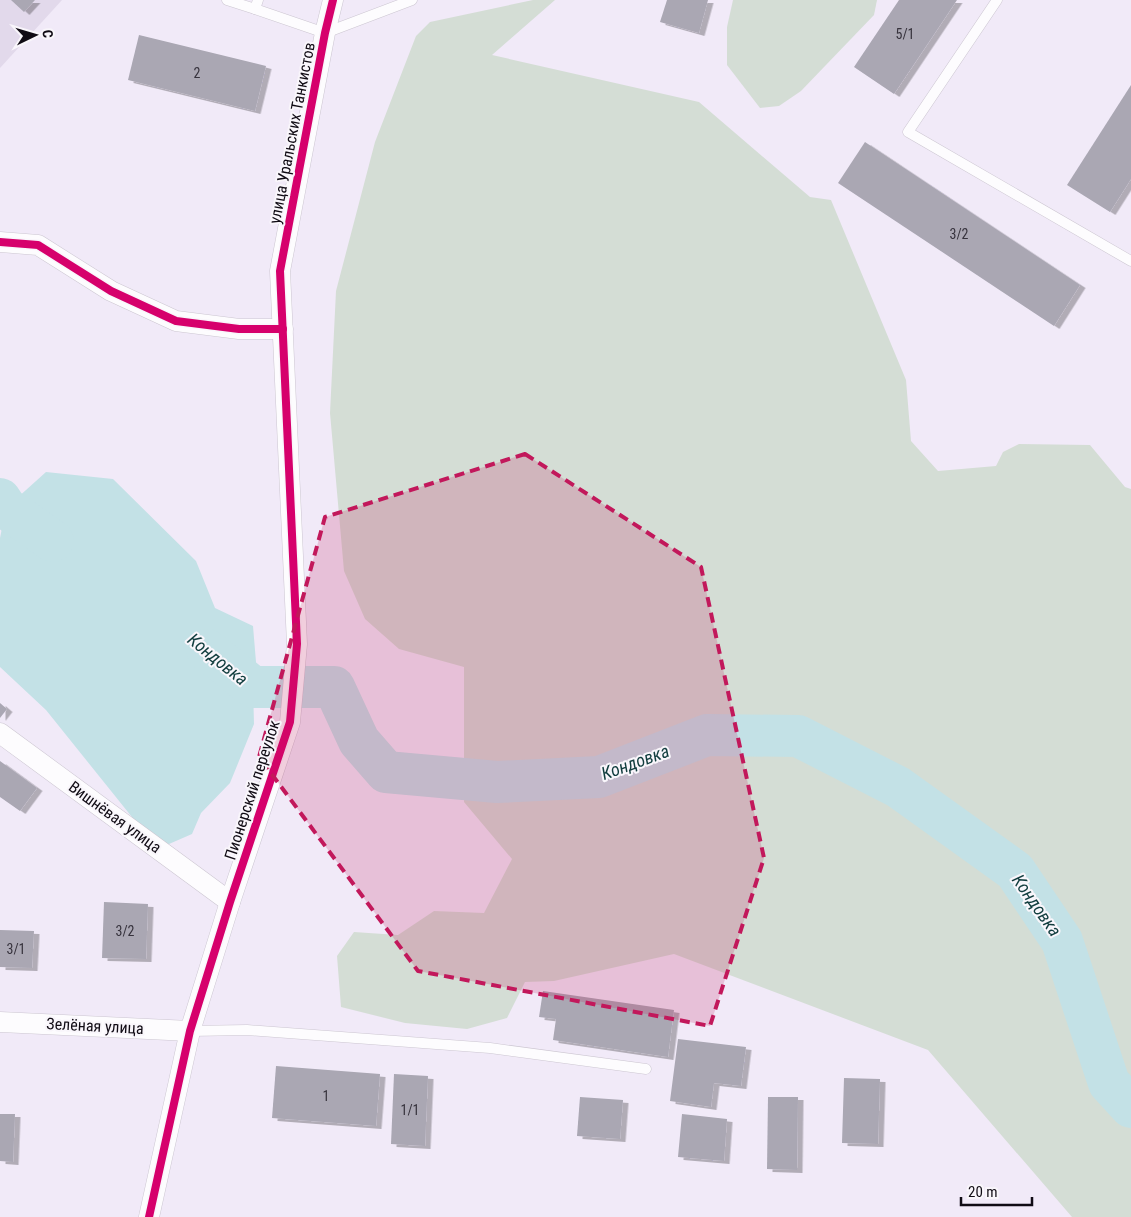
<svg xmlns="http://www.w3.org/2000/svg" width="1131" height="1217" font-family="'Roboto Condensed',sans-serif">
  <defs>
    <filter id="shadow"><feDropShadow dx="5.5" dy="3" stdDeviation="0" flood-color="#0004"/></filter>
  </defs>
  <rect width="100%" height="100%" fill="#f1eaf8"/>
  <path fill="#e2d9eb" d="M0,0H62L0,68Z"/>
  <g fill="#d4ddd5">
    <path d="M533,0H555L492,55L699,102L810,197L831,200L906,380L911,441L938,471L996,466L1003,452L1019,444L1090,445L1125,487L1131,489V1217H1072L928,1050L674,954L554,981L525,982L507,1018L467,1029L405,1023L341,1007L337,956L354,932L398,935L434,911L484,913L512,859L464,802V667L399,649L365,619L344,571L330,413L336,291L375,142L416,36L430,22Z"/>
    <path d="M733,0H877L874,15L801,91L779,106L760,108L727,65V27Z"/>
  </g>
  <path fill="#c3e1e6" d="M46,472L113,479L196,561L215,608L253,626L257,674L253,687L254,724L230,783L201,813L192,834L169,844L152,842L46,710L0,667V538L6,508Z"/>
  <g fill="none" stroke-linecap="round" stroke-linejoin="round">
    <g stroke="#c3e1e6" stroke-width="42">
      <path d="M0,499L6,508L53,541"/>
      <path d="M207,650L253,687H334L359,741L386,772L497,782L599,777L707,735L798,736L898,787L1015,871L1062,941L1109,1083L1131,1107"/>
    </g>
  </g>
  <g fill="#aaa7b3" filter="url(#shadow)">
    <path d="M11,0H35L24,12Z"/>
    <path d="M667,0H708L699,33L660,22Z"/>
    <path d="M899,0H957L894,94L854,67Z"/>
    <path d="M139,35L266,66L255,111L128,80Z"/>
    <path d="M1131,85V179L1110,212L1067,185Z"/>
    <path d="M865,142L1080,285L1054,326L838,183Z"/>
    <path d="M0,703L7,709L0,718Z"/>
    <path d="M0,761L37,788L20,811L0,797Z"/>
    <path d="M104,902L148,904L146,959L102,958Z"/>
    <path d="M0,930L34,931L32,968L0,967Z"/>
    <path d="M543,991L674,1010L668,1057L553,1040L556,1019L539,1017Z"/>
    <path d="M678,1039L746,1047L741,1086L714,1083L711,1107L670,1101Z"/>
    <path d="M276,1066L380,1074L376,1126L272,1118Z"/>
    <path d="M394,1074L428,1076L425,1146L391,1144Z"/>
    <path d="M844,1078L880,1079L878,1144L842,1143Z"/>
    <path d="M580,1097L623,1100L620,1139L577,1136Z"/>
    <path d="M768,1097H798L797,1170L767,1169Z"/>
    <path d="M0,1114H15L13,1162L0,1161Z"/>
    <path d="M682,1114L727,1119L724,1161L678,1157Z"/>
  </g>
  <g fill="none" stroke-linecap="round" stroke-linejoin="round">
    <g stroke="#ccc6d1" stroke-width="11">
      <g id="lane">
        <path d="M227,0L255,9L258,0"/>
        <path d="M997,0L908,132L1131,261"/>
        <path d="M255,9L325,33L412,0"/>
        <path d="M190,1031L247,1030L490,1048L646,1069"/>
      </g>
    </g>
    <g stroke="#ccc6d1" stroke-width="21">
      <g id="street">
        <path d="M0,242L38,245L111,291L176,321L239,329H283"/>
        <path d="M0,733L230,902"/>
        <path d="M0,1022L190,1031"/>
        <path d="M149,1217L190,1031L230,902L290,722L297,644L280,271L325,33L333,0"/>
      </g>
    </g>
    <use href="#lane" stroke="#fdfcfe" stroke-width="10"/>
    <use href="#street" stroke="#fdfcfe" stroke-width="20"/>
    <g stroke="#f9f6fb" stroke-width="11">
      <g id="cycleway">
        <path d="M0,242L38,245L111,291L176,321L239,329H283"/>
        <path d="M149,1217L190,1031L230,902L290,722L297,644L280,271L325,33L333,0"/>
      </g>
    </g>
    <use href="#cycleway" stroke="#d6006c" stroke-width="8"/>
  </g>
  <path fill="#c2185b" fill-opacity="0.2" stroke="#c2185b" stroke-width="4" stroke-dasharray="10 6" stroke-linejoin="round" d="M525,454L701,567L764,858L710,1026L418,971L259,757L325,517Z"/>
  <g text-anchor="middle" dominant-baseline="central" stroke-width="4" stroke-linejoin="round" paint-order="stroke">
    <g font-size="14" fill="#36323c">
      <text x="905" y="34">5/1</text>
      <text x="197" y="73">2</text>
      <text x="959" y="234">3/2</text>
      <text x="125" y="931">3/2</text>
      <text x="16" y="949">3/1</text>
      <text x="326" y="1096">1</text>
      <text x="410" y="1110">1/1</text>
    </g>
    <g font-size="16" fill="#100b14" stroke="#f9f6fb">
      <text transform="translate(292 133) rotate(-79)">улица Уральских Танкистов</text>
      <text transform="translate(252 790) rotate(-72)">Пионерский переулок</text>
      <text transform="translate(115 817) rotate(36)">Вишнёвая улица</text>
      <text transform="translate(95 1026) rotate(3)">Зелёная улица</text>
    </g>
    <g font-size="18" font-style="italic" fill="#113d3e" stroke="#f9f6fb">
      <text transform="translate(218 659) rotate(39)">Кондовка</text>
      <text transform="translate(635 762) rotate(-20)">Кондовка</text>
      <text transform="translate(1037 905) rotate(55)">Кондовка</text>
    </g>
  </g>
  <g transform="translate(35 35) rotate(85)" stroke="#f9f6fb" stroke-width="4" paint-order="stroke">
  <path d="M0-4L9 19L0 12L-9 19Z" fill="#100b14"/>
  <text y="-8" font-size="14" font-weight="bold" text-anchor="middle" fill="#100b14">С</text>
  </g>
  <path d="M961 1197v8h71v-8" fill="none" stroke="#100b14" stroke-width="2.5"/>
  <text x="968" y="1197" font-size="15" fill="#100b14" stroke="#f9f6fb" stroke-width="4" paint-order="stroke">20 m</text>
</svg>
